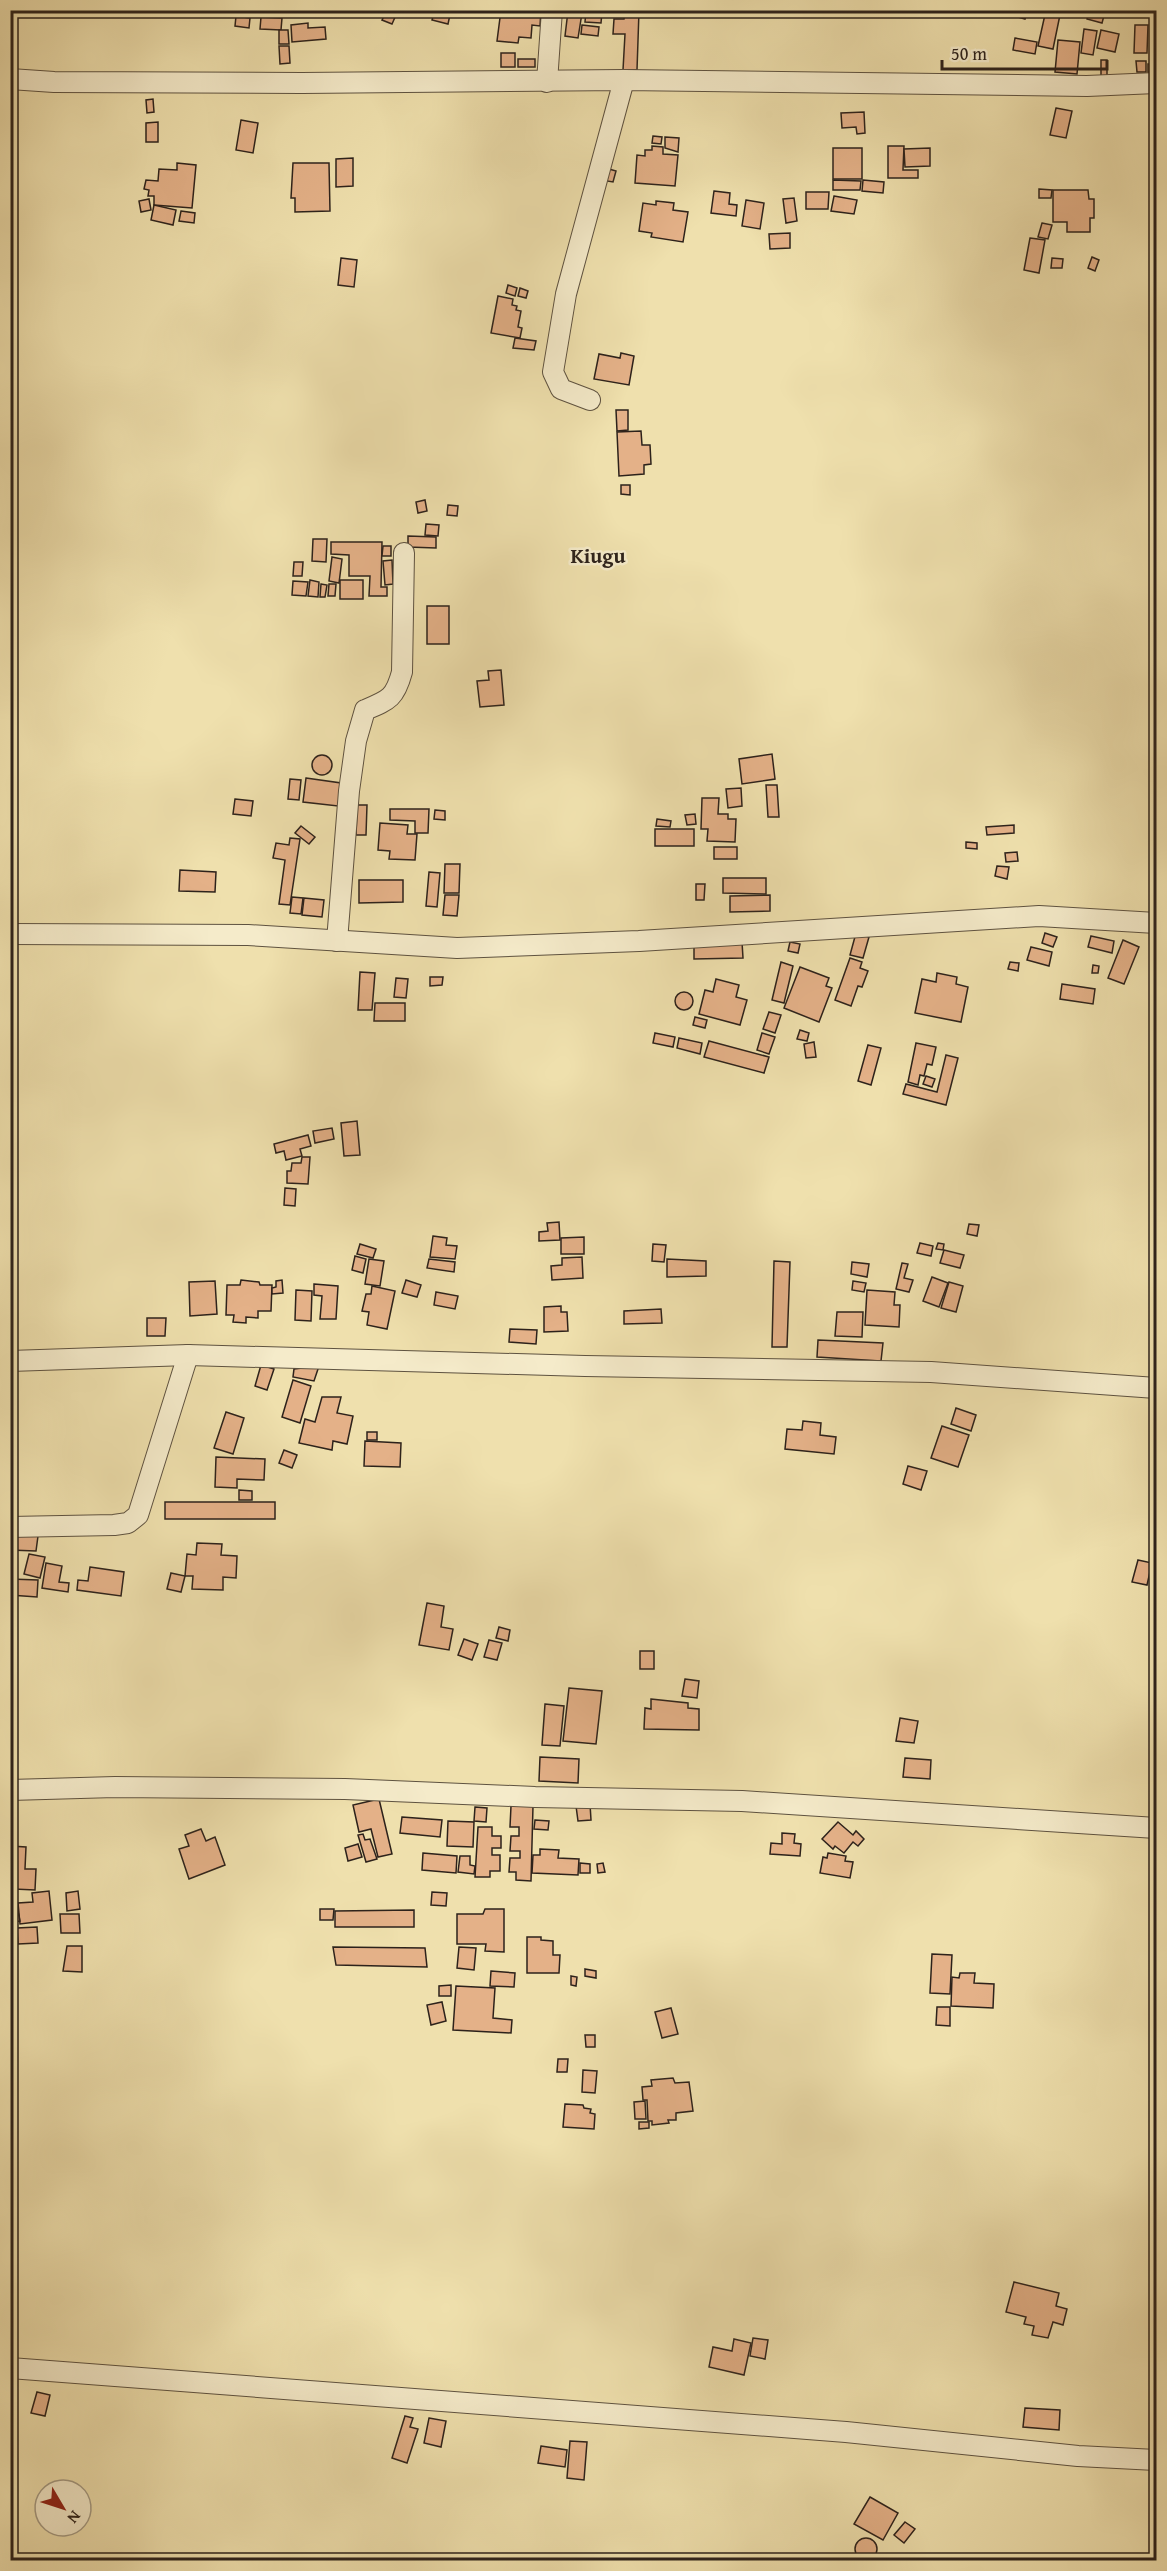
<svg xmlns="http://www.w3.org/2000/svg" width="1167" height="2571" font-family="'Gentium Book Plus',serif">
  <rect width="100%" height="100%" fill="#efe0ad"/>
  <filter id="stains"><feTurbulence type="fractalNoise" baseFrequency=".00333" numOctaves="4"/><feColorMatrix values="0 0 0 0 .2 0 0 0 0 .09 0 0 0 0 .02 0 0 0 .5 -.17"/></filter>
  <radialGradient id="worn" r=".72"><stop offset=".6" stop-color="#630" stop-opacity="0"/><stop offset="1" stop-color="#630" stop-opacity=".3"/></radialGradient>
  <g fill="#e4b188" stroke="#2d221b" stroke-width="1.5">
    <path d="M435,10H451L448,24L432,20Z"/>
    <path d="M501,10H541L540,26L532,25L531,38L519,37L518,43L497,41Z"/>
    <path d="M625,10L639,11L637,70H623L625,34H613L614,19H624Z"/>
    <path d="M702,10H718V17H703Z"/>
    <path d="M1013,10H1028L1025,19L1011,15Z"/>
    <path d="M1046,10H1061L1053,49L1038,46Z"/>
    <path d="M1089,10L1105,12L1102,23L1087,19Z"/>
    <path d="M387,11L396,15L392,24L382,20Z"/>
    <path d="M568,11L582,13L578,38L565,36Z"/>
    <path d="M586,11L602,12L601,23L585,22Z"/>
    <path d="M236,16L250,18L249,28L235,26Z"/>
    <path d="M261,17L282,18L281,30L260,29Z"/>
    <path d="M308,23V28L325,27L326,39L292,42L291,25Z"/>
    <path d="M582,25L599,27L598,36L581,34Z"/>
    <path d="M1135,25H1148L1147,53H1134Z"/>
    <path d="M1156,26V37H1151L1150,27Z"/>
    <path d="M1084,29L1097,31L1093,55L1081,53Z"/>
    <path d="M279,30H288L289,44H279Z"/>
    <path d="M1101,30L1119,34L1115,52L1097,48Z"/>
    <path d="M1015,38L1037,42L1035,54L1013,50Z"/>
    <path d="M1058,40L1080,42L1077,74L1055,72Z"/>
    <path d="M279,46H289L290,63L280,64Z"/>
    <rect x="501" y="53" width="14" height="14"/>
    <rect x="518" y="59" width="17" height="8"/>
    <rect x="1101" y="60" width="6" height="16"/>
    <path d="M1136,61H1146V72H1137Z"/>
    <path d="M1148,64H1156V73L1148,72Z"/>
    <path d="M153,99L154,112L147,113L146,100Z"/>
    <path d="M1056,108L1072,111L1066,138L1050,135Z"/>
    <path d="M864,112L865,133L857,134L856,127L842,128L841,113Z"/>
    <path d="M241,120L258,123L253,153L236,150Z"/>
    <path d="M158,122V142H146V123Z"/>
    <path d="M653,136L662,137L661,144L652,143Z"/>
    <path d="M665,137L679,138L678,152L665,148Z"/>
    <path d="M652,146L663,147V154L678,155L675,186L635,183L637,155L645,156V150H652Z"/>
    <path d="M888,146H904L903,170H918V178H888Z"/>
    <rect x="833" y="148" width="29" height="31"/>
    <path d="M930,148V166L905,167L904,149Z"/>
    <path d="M353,158V186L336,187V159Z"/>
    <path d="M177,163L196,165L192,208L154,205V196H148L149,190L144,189L146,180L158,181L159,169L177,170Z"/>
    <path d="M293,163H329L330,211L295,212V198H291Z"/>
    <path d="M609,169L616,171L613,182L607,181Z"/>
    <path d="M833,180L861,181L860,190H833Z"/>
    <path d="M863,180L884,182L883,193L862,191Z"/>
    <path d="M1039,189L1052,190L1051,198H1039Z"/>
    <path d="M1053,190H1088L1089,199H1094V218H1090V232H1067V222H1053Z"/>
    <path d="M714,191L730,193L729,204L737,205L736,216L711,213Z"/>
    <path d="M806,192H829L828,209H806Z"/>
    <path d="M834,196L857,200L854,214L831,211Z"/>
    <path d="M794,198L797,221L786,223L783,199Z"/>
    <path d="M149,199L151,210L141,212L139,201Z"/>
    <path d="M746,200L764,203L760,229L742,226Z"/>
    <path d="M656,201L674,203L673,210L688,212L683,242L651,237L652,233L639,231L643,203L656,205Z"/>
    <path d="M154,205L176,210L173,225L151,220Z"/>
    <path d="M181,211L195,213L194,223L179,221Z"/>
    <path d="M1042,223L1052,225L1048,239L1038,237Z"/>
    <path d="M790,233V248L770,249L769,234Z"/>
    <path d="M1030,238L1045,240L1039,273L1024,270Z"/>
    <path d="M1092,257L1099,260L1095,271L1088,268Z"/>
    <path d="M341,258L357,260L354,287L338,285Z"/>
    <path d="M1052,258L1063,259L1062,268H1051Z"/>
    <path d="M508,285L517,288L515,296L506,293Z"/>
    <path d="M520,288L528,291L526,298L518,296Z"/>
    <path d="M498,296L513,299L512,305L517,306L516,310L521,311L518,327L522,328L520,338L491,333Z"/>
    <path d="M515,338L536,341L534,350L513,348Z"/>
    <path d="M621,353L634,356L629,385L594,379L599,354L620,358Z"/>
    <path d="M616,410H628V430L617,431Z"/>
    <path d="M641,431L642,445H650L651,464L644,465V474L619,476L617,432Z"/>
    <path d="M621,485H630V495L621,494Z"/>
    <path d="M425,500L427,511L418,513L416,502Z"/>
    <path d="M448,505L458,506L457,516L447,515Z"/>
    <path d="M426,524L439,525L438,536L425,535Z"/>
    <path d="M408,536L436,537V548L408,547Z"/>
    <path d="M313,539H327L326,562L312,561Z"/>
    <path d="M331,542H382L381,587H387V596H369L370,576H349V555L331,554Z"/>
    <path d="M383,546H391V556H382Z"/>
    <path d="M332,557L342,559L339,583L329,581Z"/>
    <path d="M392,560L393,584L385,585L383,561Z"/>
    <path d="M294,562H303L302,576H293Z"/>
    <path d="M310,580L319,582L318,597L308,596Z"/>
    <rect x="340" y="580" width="23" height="19"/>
    <path d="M293,581L308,582L306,596L292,595Z"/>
    <path d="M321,584L327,585L325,597H320Z"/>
    <path d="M329,584H336L335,596H328Z"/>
    <rect x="427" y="606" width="22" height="38"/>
    <path d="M501,670L504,705L480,707L477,681L489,680L488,671Z"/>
    <path d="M772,754L775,779L742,784L739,759Z"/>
    <circle cx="322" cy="765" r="10"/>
    <path d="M306,778L341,783L338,806L303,802Z"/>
    <path d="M290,779L301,780L299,800L288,799Z"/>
    <path d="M766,785H777L779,817H768Z"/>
    <path d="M741,788L742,806L728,808L726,789Z"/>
    <path d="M702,798H719L718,814H728V819H736L735,842L707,841L708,829H701Z"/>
    <path d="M235,799L253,801L251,816L233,814Z"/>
    <path d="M357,805H367L366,835H356Z"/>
    <path d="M390,809H429L428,833H415V821L390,820Z"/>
    <path d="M435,810L445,811V820L434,819Z"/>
    <path d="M695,814L696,824L687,825L685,815Z"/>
    <path d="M657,819L671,821L670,827L656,826Z"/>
    <path d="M380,823L408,825L407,834H417L415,860L389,859L390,851L378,850Z"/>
    <path d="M1014,825V833L987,835L986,827Z"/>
    <path d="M301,826L315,837L309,844L295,833Z"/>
    <rect x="655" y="829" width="39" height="17"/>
    <path d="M290,838L300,839L290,905L279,904L285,860L273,858L276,843L289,845Z"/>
    <path d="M966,842L977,843V849L966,848Z"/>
    <rect x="714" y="847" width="23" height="12"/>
    <path d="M1017,852L1018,861L1006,862L1005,853Z"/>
    <path d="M445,864H460L459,893H444Z"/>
    <path d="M997,866L1009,867L1007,879L995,876Z"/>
    <path d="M180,870L216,872L215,892L179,891Z"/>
    <path d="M429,872L440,873L437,907L426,906Z"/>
    <path d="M723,878H766V894L723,893Z"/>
    <path d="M359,880H403V902L359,903Z"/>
    <path d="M696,884H705L704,900H696Z"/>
    <path d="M445,895H459L457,916L443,915Z"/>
    <path d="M770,895V911L730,912V896Z"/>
    <path d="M292,897L303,898L301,914L290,913Z"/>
    <path d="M304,898L324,900L322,917L302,915Z"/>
    <path d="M856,933L869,937L863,958L850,955Z"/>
    <path d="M1045,933L1057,937L1053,947L1042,943Z"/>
    <path d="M1091,936L1114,941L1112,953L1088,947Z"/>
    <path d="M1123,940L1139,947L1124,984L1108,978Z"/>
    <path d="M742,942L743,958L694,959V944Z"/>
    <path d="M790,942L800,944L798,953L788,951Z"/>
    <path d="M1031,947L1052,952L1049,966L1027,960Z"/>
    <path d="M850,958L862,962L860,968L868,971L862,987L858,986L851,1006L835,1000Z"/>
    <path d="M781,962L793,966L784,1003L772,1000Z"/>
    <path d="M1010,962L1019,963L1018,971L1008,969Z"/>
    <path d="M1093,965L1099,966L1098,973H1092Z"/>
    <path d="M800,967L829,978L826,986L832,988L819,1022L784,1008Z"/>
    <path d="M360,972L375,973L372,1010H358Z"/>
    <path d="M937,973L957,977L956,984L968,987L961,1022L915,1013L922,979L936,982Z"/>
    <path d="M430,977H443L442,985L430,986Z"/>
    <path d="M396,978L408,979L406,998L394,997Z"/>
    <path d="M716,979L739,985L736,997L747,1000L740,1025L699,1014L705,990L713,992Z"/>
    <path d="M1062,984L1095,989L1093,1004L1060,999Z"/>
    <circle cx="684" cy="1001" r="9"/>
    <path d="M375,1003H405V1021H374Z"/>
    <path d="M769,1012L781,1015L775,1033L763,1029Z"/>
    <path d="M695,1017L707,1020L705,1028L693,1025Z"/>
    <path d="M800,1030L809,1033L807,1041L797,1039Z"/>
    <path d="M655,1033L675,1037L673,1047L653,1043Z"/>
    <path d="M762,1033L775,1037L769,1054L757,1050Z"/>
    <path d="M679,1038L702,1043L700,1054L677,1048Z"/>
    <path d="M709,1041L769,1057L764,1073L704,1057Z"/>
    <path d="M814,1042L816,1057L806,1058L804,1044Z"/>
    <path d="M916,1043L936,1047L932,1065L927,1064L924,1076L920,1075L918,1085L908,1082Z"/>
    <path d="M868,1045L881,1048L871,1085L858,1081Z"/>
    <path d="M946,1055L958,1058L946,1105L903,1094L906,1084L937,1092Z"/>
    <path d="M926,1076L935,1079L932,1087L923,1084Z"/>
    <path d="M357,1121L360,1155L344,1156L341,1123Z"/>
    <path d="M332,1128L334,1139L315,1143L313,1131Z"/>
    <path d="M308,1135L311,1146L300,1149L302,1156L286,1160L284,1151L276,1153L274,1144Z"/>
    <path d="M302,1157H310L308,1184L287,1183V1171H291L292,1163H301Z"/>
    <path d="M285,1188L296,1189L295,1206L284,1205Z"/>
    <path d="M559,1222L560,1240L539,1241V1232L548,1231L547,1223Z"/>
    <path d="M969,1224L979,1225L977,1236L967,1234Z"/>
    <path d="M433,1236L447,1238L446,1245L457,1246L455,1259L430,1257Z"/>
    <path d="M584,1237V1254H561V1238Z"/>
    <path d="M920,1243L933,1246L931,1256L917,1253Z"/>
    <path d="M938,1243L944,1244L943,1250L936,1249Z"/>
    <path d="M360,1244L376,1249L373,1258L357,1254Z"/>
    <path d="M653,1244L666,1245L664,1262L652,1261Z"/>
    <path d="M944,1250L964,1255L960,1268L940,1263Z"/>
    <path d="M355,1256L366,1259L363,1273L352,1270Z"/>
    <path d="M582,1257L583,1278L552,1280L551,1266L562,1265V1258Z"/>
    <path d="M369,1259L384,1261L380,1286L365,1284Z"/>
    <path d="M429,1259L455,1262L454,1272L427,1268Z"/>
    <path d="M667,1259L706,1261V1276L667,1277Z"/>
    <path d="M774,1261L790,1262L787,1347H772Z"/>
    <path d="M852,1262L869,1264L867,1277L851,1274Z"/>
    <path d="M902,1263L908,1264L904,1278L913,1280L909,1292L896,1289Z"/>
    <path d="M932,1277L948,1283L939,1307L923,1301Z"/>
    <path d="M241,1280L259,1282L260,1285H272L271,1311H258V1318L246,1317V1323L233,1322L234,1315H226L227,1285H240Z"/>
    <path d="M282,1280L283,1293L272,1294V1288L276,1287V1281Z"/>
    <path d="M406,1280L421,1285L417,1297L402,1293Z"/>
    <path d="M215,1281L217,1314L190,1316L189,1282Z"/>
    <path d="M853,1281L866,1283L864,1292L852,1290Z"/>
    <path d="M949,1282L963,1286L956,1312L941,1308Z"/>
    <path d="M314,1284L338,1286L336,1319H320L322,1296L314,1295Z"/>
    <path d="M372,1286L395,1291L387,1329L367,1325L369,1312L362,1311L366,1294H371Z"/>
    <path d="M296,1290L312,1291L311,1321L295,1320Z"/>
    <path d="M867,1290L895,1292L894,1305H900L899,1327L865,1325Z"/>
    <path d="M436,1292L458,1296L455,1309L434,1305Z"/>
    <path d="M561,1306V1312H567L568,1331L544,1332V1307Z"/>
    <path d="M661,1309L662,1323L624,1324V1311Z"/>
    <path d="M837,1312H863L862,1337L835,1336Z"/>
    <path d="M147,1318H166L165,1336H147Z"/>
    <path d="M510,1329L537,1330L536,1344L509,1342Z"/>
    <path d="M818,1340L883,1343L881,1361L817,1357Z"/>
    <path d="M261,1365L274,1369L267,1390L255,1386Z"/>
    <path d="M319,1366L314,1381L293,1377L294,1369Z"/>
    <path d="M293,1380L311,1386L300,1423L282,1417Z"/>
    <path d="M322,1397H341L337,1413L353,1416L347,1444L333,1441L332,1450L299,1443L305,1419L315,1422Z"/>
    <path d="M956,1408L976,1415L971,1431L951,1424Z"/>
    <path d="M226,1412L244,1418L233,1454L214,1448Z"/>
    <path d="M803,1421L821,1423L820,1435L836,1437L834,1454L785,1449L787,1429L802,1430Z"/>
    <path d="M942,1426L969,1435L958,1467L931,1458Z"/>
    <rect x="367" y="1432" width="10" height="8"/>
    <path d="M365,1441L401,1443L400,1467L364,1466Z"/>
    <path d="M284,1450L297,1455L292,1468L279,1463Z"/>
    <path d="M216,1457L265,1459L264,1480L237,1479V1488L215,1487Z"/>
    <path d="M908,1466L927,1471L921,1490L903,1484Z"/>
    <path d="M239,1490L252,1491V1500H239Z"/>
    <rect x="165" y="1502" width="110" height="17"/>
    <path d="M10,1534L38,1536L36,1551L10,1550Z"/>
    <path d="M197,1543L222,1544L221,1555L237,1556L236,1578L223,1577V1590L192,1589L193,1576H185L187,1554L196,1555Z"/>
    <path d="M29,1554L45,1557L40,1578L24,1574Z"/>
    <path d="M1138,1560L1152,1563L1147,1585L1132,1582Z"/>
    <path d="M46,1563L62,1566L59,1582L69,1583L68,1592L42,1588Z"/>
    <path d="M90,1567L124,1572L121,1596L77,1590L78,1580L88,1581Z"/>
    <path d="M171,1573L185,1576L181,1592L167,1589Z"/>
    <path d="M10,1579L38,1580L37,1597L10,1595Z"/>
    <path d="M427,1603L444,1606L441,1627L453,1629L449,1650L419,1645Z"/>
    <path d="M499,1627L510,1630L508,1641L496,1638Z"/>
    <path d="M464,1639L478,1644L472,1660L458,1655Z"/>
    <path d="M489,1640L502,1643L497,1660L484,1657Z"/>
    <rect x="640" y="1651" width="14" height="18"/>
    <path d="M685,1679L699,1681L697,1698L682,1696Z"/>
    <path d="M569,1688L602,1691L596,1744L563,1741Z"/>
    <path d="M651,1699L688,1703V1708L699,1709V1730L644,1729L645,1708L651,1709Z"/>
    <path d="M545,1704L564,1706L560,1746L542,1745Z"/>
    <path d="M900,1718L918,1721L914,1743L896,1741Z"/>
    <path d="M540,1757L579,1759L578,1783L539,1781Z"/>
    <path d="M905,1758L931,1760L930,1779L903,1777Z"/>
    <path d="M379,1799L392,1854L378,1857L371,1829L359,1832L353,1805Z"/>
    <path d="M590,1804L591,1820L578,1821L576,1806Z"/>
    <path d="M511,1806H533L531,1881L516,1880V1872H509L510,1858H520V1851H510L511,1836H519V1827H510Z"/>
    <path d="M475,1807L487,1808L486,1822L474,1821Z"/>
    <path d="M402,1817L442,1820L440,1837L400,1833Z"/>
    <path d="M535,1820L549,1821L548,1830L534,1829Z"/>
    <path d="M448,1821L474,1822L473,1847L447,1846Z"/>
    <path d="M838,1822L853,1835L856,1831L864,1839L858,1846L853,1842L844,1853L835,1846L833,1849L822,1839Z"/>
    <path d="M478,1827H492V1836H501V1848H492V1855H500V1871H490V1877H475Z"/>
    <path d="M201,1829L206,1841L215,1837L225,1865L189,1879L179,1849L189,1846L185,1835Z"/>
    <path d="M782,1833L795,1834L794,1843L801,1844L800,1856L770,1854L771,1843L782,1844Z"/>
    <path d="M363,1834L365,1840L370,1839L377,1859L366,1862L358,1835Z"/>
    <path d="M358,1844L362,1857L348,1861L345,1848Z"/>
    <path d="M10,1846L26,1847L25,1869H36L35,1890L14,1889V1894H10Z"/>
    <path d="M540,1849L559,1850L558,1858L579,1859L578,1875L532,1873L533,1855H540Z"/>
    <path d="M423,1853L457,1856L456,1873L422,1870Z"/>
    <path d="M828,1853L846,1856L845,1861L853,1862L850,1878L820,1873L823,1857L827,1858Z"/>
    <path d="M460,1856H470V1865L475,1866L474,1874L458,1872Z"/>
    <path d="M580,1863L590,1864V1873H580Z"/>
    <path d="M603,1863L605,1872L598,1873L597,1864Z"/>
    <path d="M49,1891L52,1920L20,1924L18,1903L33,1902L32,1893Z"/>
    <path d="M78,1891L80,1909L67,1911L66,1893Z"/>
    <path d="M432,1892L447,1893L446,1906L431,1905Z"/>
    <path d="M17,1907L20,1921L12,1922L10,1908Z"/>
    <path d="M320,1909H334L333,1920H320Z"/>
    <path d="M485,1909H504V1952L485,1951L486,1944H457V1914H483Z"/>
    <path d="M414,1910V1927H335V1911Z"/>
    <path d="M60,1914H79L80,1933H61Z"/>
    <path d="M37,1927L38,1943L18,1944L17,1928Z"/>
    <path d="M527,1937H541V1940L553,1941V1955H560L559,1973H527Z"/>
    <path d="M67,1946H82V1972L63,1971Z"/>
    <path d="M333,1947L425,1948L427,1967L336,1965Z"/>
    <path d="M459,1947L476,1948L474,1970L457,1968Z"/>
    <path d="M932,1954L952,1955L950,1994L930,1993Z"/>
    <path d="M585,1969L596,1971V1978L585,1976Z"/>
    <path d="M491,1971L515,1973L514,1987L490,1986Z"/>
    <path d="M960,1973H975L974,1983L994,1984L993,2008L951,2006L952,1977L959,1978Z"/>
    <path d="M571,1976L577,1977L576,1986L571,1985Z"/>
    <path d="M451,1985V1996H439V1986Z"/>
    <path d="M456,1986L495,1988L493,2018L512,2020L511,2033L453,2030Z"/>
    <path d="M442,2002L446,2021L431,2025L427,2005Z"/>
    <path d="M937,2007H950V2026L936,2025Z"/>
    <path d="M671,2008L678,2034L662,2038L655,2012Z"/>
    <path d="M585,2035H595V2047H586Z"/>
    <path d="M558,2059H568L567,2072H557Z"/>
    <path d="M583,2070L597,2071L595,2093L582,2092Z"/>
    <path d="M673,2078L675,2083L689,2082L693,2111L676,2113V2120H668L669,2123L652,2125V2121H648L647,2100H643L642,2087L652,2086L651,2080Z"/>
    <path d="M645,2101L646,2119H635L634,2102Z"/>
    <path d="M565,2104L583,2105L584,2108L591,2109L590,2113L595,2114L594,2129L563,2127Z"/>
    <path d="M639,2122H649V2128L639,2129Z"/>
    <path d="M1014,2282L1059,2293L1056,2306L1067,2309L1063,2325L1053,2322L1048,2338L1032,2335L1034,2326L1024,2324L1026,2317L1006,2312Z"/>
    <path d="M753,2338L768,2340L765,2359L750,2356Z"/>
    <path d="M734,2339L751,2343L744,2375L709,2367L713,2347L732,2351Z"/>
    <path d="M37,2392L50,2395L45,2416L31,2413Z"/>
    <path d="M1025,2408L1060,2410L1059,2430L1023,2427Z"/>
    <path d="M405,2416L413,2418L410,2427L418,2429L407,2463L392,2458Z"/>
    <path d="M429,2418L446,2421L441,2447L424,2443Z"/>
    <path d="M570,2441L587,2442L584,2480L567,2478Z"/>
    <path d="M541,2446L567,2450L565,2467L538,2463Z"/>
    <path d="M870,2497L898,2513L883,2540L854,2524Z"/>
    <path d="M905,2522L915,2529L904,2543L894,2535Z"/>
    <circle cx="866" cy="2549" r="11"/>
  </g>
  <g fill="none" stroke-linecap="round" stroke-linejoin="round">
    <g stroke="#5e5240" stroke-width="22">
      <g id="minor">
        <path d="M10,79L54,82L302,83L624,80L1087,86L1156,83"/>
        <path d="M547,82L552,10"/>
        <path d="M590,400L561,389L553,372L566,294L624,80"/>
        <path d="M10,934L248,935L457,948L639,941L1039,916L1156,923"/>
        <path d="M337,941L349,791L356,741L365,710C389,700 395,698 402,672L404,553"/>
        <path d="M10,1361L188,1355L585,1366L931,1372L1156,1388"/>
        <path d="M10,1527L114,1525L128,1523L138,1515L188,1355"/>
        <path d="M10,1790L115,1787L345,1789L535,1797L742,1801L1156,1828"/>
        <path d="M10,2368L846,2432L1078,2456L1156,2460"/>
      </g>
    </g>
    <use href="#minor" stroke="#f5ebca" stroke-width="20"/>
  </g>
  <g text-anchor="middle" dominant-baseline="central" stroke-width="5" stroke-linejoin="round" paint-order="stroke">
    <g font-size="21" font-weight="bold" fill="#2d221b" stroke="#f5ebca">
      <text x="598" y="555">Kiugu</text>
    </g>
  </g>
  <rect width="1167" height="2571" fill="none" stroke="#efe0ad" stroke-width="36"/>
  <rect x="12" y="12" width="1143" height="2547" fill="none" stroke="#2d221b" stroke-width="3"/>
  <rect x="18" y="18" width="1131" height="2535" fill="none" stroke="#2d221b" stroke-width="1.5"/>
  <g transform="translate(63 2508) rotate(129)"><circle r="28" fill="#f5ebca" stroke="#a59b84" stroke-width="1.5"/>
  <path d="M0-4.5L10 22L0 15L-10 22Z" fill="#8f2418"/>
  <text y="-9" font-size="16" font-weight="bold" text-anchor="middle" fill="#2d221b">N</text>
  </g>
  <path d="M942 60v9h165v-9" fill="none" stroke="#2d221b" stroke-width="3"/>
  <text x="951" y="60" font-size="18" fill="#2d221b" stroke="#f5ebca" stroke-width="4.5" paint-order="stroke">50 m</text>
  <rect width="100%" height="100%" filter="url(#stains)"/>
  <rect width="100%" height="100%" fill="url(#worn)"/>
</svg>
